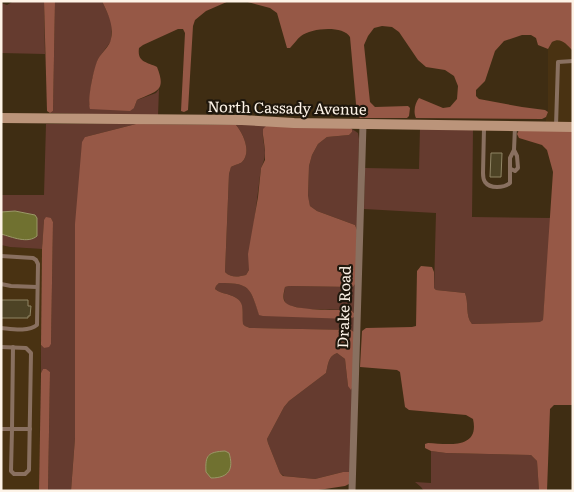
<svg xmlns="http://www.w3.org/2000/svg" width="574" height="492" font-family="Literata,serif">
  <rect width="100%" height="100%" fill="#3f2d13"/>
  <g fill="#493212">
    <path d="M556,39L564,41L573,51V131H546V117L548,112V49L552,42Z"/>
    <path d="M1,245L10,247L42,249L39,491H1Z"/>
  </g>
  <g fill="#653b2f">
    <path d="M14,1H44L45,54L1,53V3L7,5Z"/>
    <path d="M55,1H102L112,23L111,41L98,59L92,80L89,105L134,108L137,100L156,93L159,89L158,116L50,113L53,111Z"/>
    <path d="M46,124H136L85,137L75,438L71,491H48L50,372L43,369L41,373V345L44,348L51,344L53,222L51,218L44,220L42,249L10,247L1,245V195H44Z"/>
    <path d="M236,125H267C259,134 265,142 265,153C265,159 263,163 261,168L249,263V270L246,275C238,277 231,278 225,272L229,174L231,167C234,165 240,164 242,162C252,152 243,133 236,125Z"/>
    <path d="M420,128L473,129L472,217L551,218L543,320L541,322L472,324C465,316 469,303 465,293L436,290L434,288L436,213L364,209L365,168L419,169Z"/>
    <path d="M352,129L358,133L359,139L357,230L355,225L317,211L310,206L308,197L309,166L312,155L318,144L327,137L349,135L352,132Z"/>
    <path d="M219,283C250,283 250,287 259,314L354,317V332L351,330L250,328L245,326L243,324C242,307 246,300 227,294C222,293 219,292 215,289L216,286Z"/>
    <path d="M356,283L354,313L351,310L305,309L287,305C282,299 284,294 285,287L289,286L353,287Z"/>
    <path d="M337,353L345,359L348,386H353L350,478L348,472H343L315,479L284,476L280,473L268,443L267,439L284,407L289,401L326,373C328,365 328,356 337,353Z"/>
    <path d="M431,451L446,453L531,455L537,461L539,491H424L421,487L415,482L431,483Z"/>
  </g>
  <g fill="#965846">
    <path d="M44,1H55L53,111L50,113L47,111Z"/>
    <path d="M102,1H573V51C566,44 561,37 552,42L548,49L538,45L536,38L531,35H522L504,41L495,51L485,81L476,90V96L479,99L522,107L545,110L548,112L546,117L542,119L416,118C413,112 415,103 419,98L443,108L450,107L457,99L458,86L454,76L445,70L426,67L418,60L399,32L392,27L382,26L374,28L368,36L364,45L370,102L375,107L408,106L410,108L409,116L407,118H360L357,115L350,37C343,25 311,28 301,36C297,39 294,44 290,48H287L277,13L270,8L244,1H229L206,11L195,20L193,26L188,110L184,112L181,111L185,33L183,29H178L143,45L139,48C137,62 146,62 157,67C167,92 156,91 137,100L134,108L130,111L90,109C87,100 94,67 98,59C102,52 110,46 111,39C114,25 108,14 102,1Z"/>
    <path d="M136,124L236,125C243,133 252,152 242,162C240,164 234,165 231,167L229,174L225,272C231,278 238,277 246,275L249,270L248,254L258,197L261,168L265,160V150L263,135V129L267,125L349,127L352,129V132L349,135L327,137L318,144L312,155L309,166L308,196L310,206L317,211L355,225L357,230L356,283L353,287L289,286L285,287C284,292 282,298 285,302C291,311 339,310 351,310L354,313V317L350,319L263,316L259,315C250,287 250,283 219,283L216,286L215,289C219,292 222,293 227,294C246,300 242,306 243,324L245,326L250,328L351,330L354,332L353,386L351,390L348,386L345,359L337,353C328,356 328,365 326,373L289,401L284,407L267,439L268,443L280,473L283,476L315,479L343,472H349L350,478L349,484L345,486L312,491H71L75,438V224L82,142L85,137Z"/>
    <path d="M519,130L573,131V405H554L550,409L547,491H539L537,461L531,455L446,453L431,451L425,448V444L428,443C447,444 480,450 473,419L466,415L409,410L405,407L400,372L397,370L360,367L362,331L366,328L412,327L416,326L417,271L421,266L432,267L434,272V288L436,290L465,293C469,303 465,316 472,324L540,322L543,320L553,172L547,150L542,145L519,138L517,134Z"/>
    <path d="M46,217L51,218L53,222L51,344L49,347L44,348L41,345L42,249L44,220Z"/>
    <path d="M43,369H46L50,372L48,491H39L41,373Z"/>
  </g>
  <g fill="#707130" stroke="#9a9867">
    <path d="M15,211L35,215L37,218V236C28,244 12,237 1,234V212Z"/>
    <path d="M225,451L229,453C234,469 229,478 211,478L206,472C205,455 208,452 225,451Z"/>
  </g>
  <g fill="#4d4325" stroke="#908565">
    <path d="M491,153H502L501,177H490Z"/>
    <path d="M1,300H28V306H31L30,316H28V318H1Z"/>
  </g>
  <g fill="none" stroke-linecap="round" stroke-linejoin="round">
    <g stroke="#897060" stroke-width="4">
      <path d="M556,126L558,62L573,61"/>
      <path d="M484,128L483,173C483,176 483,179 485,182C490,189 504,188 510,183V158L514,150L515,127"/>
      <path d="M511,169L515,171L518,168L517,156L514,150"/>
      <path d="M1,256L33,258L36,260L38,264L37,325C28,332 12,329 1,328"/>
      <path d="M1,284L11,286L37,287"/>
      <path d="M1,347L26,348L31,353L29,470L25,474H14L11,471L12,429H1"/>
      <path d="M13,347L12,429H30"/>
    </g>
    <path stroke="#897060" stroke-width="7" d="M352,491L363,124"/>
    <path stroke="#bb947a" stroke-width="10" d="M1,118L242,120L294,123L573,127"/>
  </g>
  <g text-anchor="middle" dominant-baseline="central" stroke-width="4.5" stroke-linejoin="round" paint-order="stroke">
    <g font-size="15" fill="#fdf3e7" stroke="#1f170c">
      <text transform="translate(287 107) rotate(1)">North Cassady Avenue</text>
      <text transform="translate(343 307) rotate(-88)">Drake Road</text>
    </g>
  </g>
  <rect width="574" height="492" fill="none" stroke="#fdf3e7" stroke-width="5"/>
</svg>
